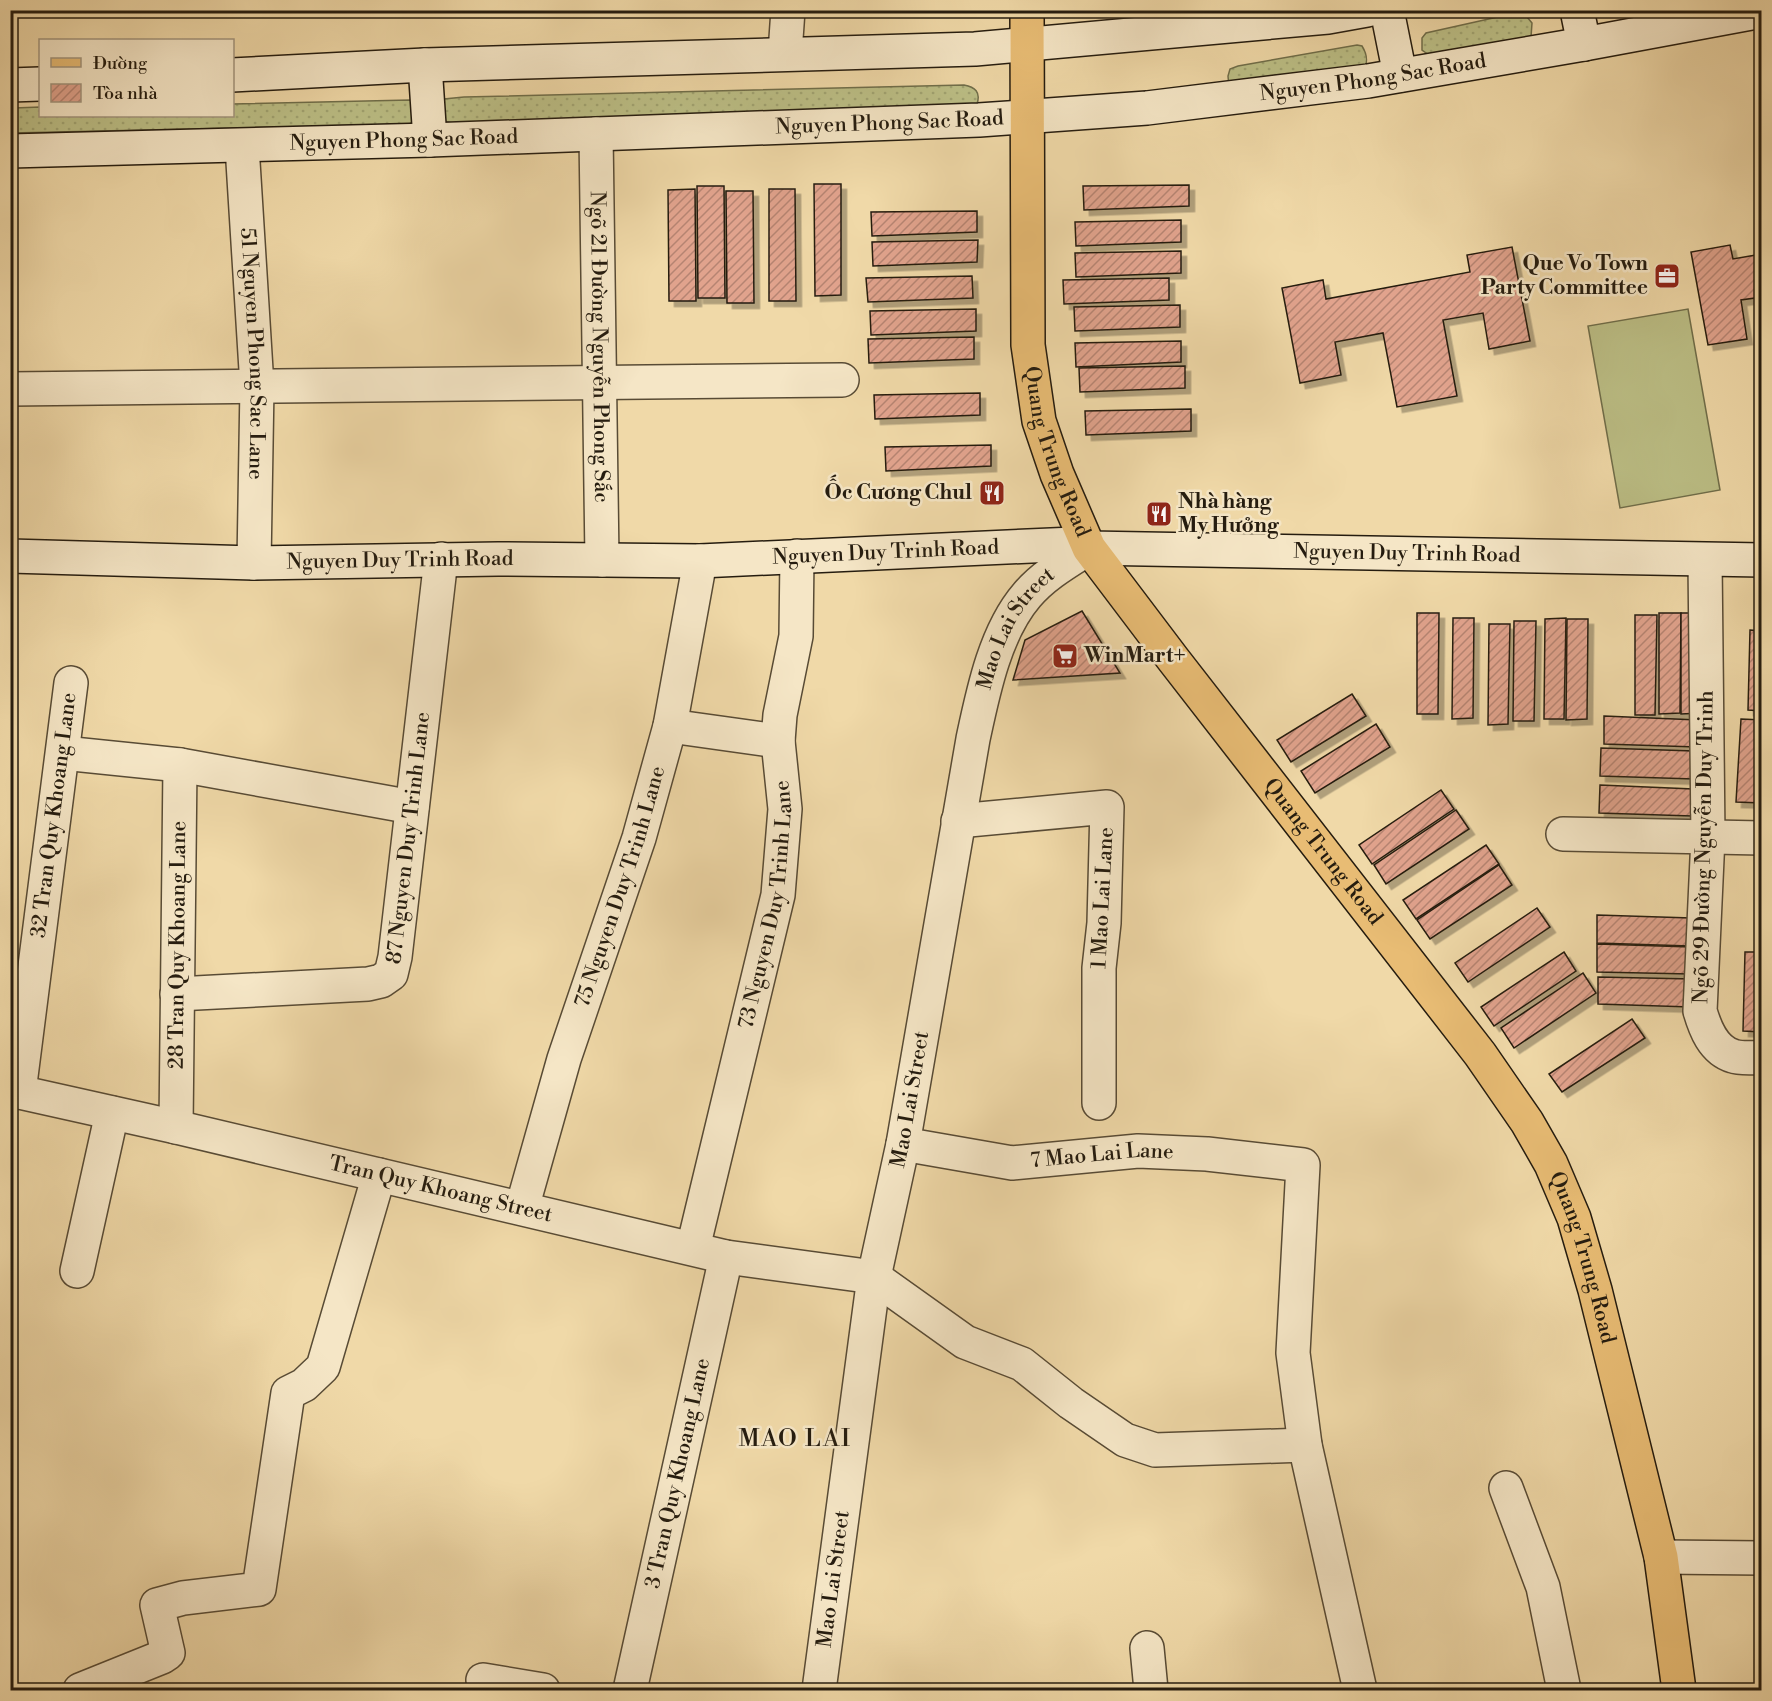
<svg xmlns="http://www.w3.org/2000/svg" width="1772" height="1701" font-family="'Libre Bodoni',serif">
  <defs>
    <pattern id="grass-dots" width="8" height="8" patternUnits="userSpaceOnUse" patternTransform="scale(1.5)"><rect width="8" height="8" fill="#bcbf86"/><path d="M2 2h.1M6 6h.1" fill="none" stroke="#a1a472" stroke-width="1.8" stroke-linecap="round"/></pattern>
    <pattern id="building-hatch" width="6" height="6" patternUnits="userSpaceOnUse" patternTransform="scale(1.5)"><rect width="6" height="6" fill="#e1a38d"/><path d="M-1 1l2-2M0 6l6-6M5 7l2-2" fill="none" stroke="#b68472"/></pattern>
    <filter id="shadow"><feDropShadow dx="5.5" dy="5.5" stdDeviation="0" flood-color="#0004"/></filter>
  </defs>
  <rect width="100%" height="100%" fill="#f0d9a8"/>
  <filter id="stains"><feTurbulence type="fractalNoise" baseFrequency=".00333" numOctaves="4"/><feColorMatrix values="0 0 0 0 .2 0 0 0 0 .09 0 0 0 0 .02 0 0 0 .5 -.17"/></filter>
  <radialGradient id="worn" r=".72"><stop offset=".6" stop-color="#630" stop-opacity="0"/><stop offset="1" stop-color="#630" stop-opacity=".3"/></radialGradient>
  <g fill="url(#grass-dots)" stroke="#706e4a" stroke-width="1.5">
    <path d="M1511,14L1527,17L1532,23L1531,37L1429,55L1422,50V38L1426,33Z"/>
    <path d="M1357,45L1362,46C1367,54 1368,60 1365,68L1229,87L1228,76L1230,69L1238,66Z"/>
    <path d="M964,85C975,87 981,92 977,104L961,108L453,123L443,121L441,104L444,99L464,97Z"/>
    <path d="M410,100L415,102L417,120L410,124L11,133L10,108H14L40,107V116H232L233,104Z"/>
  </g>
  <path fill="#bcbf86" stroke="#706e4a" stroke-width="1.5" d="M1688,309L1720,490L1620,508L1588,326Z"/>
  <g fill="url(#building-hatch)" stroke="#251c0f" stroke-width="1.5" filter="url(#shadow)">
    <path d="M814,184H841V295L815,296Z"/>
    <path d="M1189,185V206L1084,210L1083,186Z"/>
    <path d="M697,186H724L725,298H698Z"/>
    <path d="M695,189L696,301H669L668,190Z"/>
    <path d="M769,189H795L796,301H769Z"/>
    <path d="M726,191H753L754,303H727Z"/>
    <path d="M977,211V232L872,236L871,212Z"/>
    <path d="M1181,220V242L1076,246L1075,222Z"/>
    <path d="M978,240L977,262L873,266L872,242Z"/>
    <path d="M1730,245L1733,259L1762,254V297L1741,300L1747,339L1708,345L1691,252Z"/>
    <path d="M1512,247L1530,341L1489,349L1483,313L1443,320L1457,396L1397,407L1383,333L1335,342L1341,375L1300,383L1282,288L1323,280L1326,299L1470,272L1467,255Z"/>
    <path d="M1181,251V273L1076,277L1075,253Z"/>
    <path d="M972,276L973,298L868,302L866,278Z"/>
    <path d="M1169,278V300L1064,304L1063,280Z"/>
    <path d="M1180,305V327L1075,331L1074,307Z"/>
    <path d="M976,309V331L871,335L870,311Z"/>
    <path d="M974,337V359L869,363L868,339Z"/>
    <path d="M1181,341V362L1076,367L1075,343Z"/>
    <path d="M1185,366V388L1080,392L1079,368Z"/>
    <path d="M980,393V415L875,419L874,395Z"/>
    <path d="M1191,409V431L1086,435L1085,411Z"/>
    <path d="M991,445V466L886,471L885,447Z"/>
    <path d="M1082,611L1120,673L1013,680L1025,640Z"/>
    <path d="M1417,613H1439L1438,714H1417Z"/>
    <path d="M1659,613H1681L1680,713L1659,714Z"/>
    <path d="M1681,613H1703L1701,713L1681,714Z"/>
    <path d="M1635,615H1657L1655,715H1635Z"/>
    <path d="M1453,618H1474L1473,718L1452,719Z"/>
    <path d="M1566,618L1564,719H1544L1545,619Z"/>
    <path d="M1567,619H1588L1587,719L1566,720Z"/>
    <path d="M1514,621H1536L1534,721H1513Z"/>
    <path d="M1489,624H1510L1508,724L1488,725Z"/>
    <path d="M1750,630L1762,631V711L1748,710Z"/>
    <path d="M1352,694L1366,716L1291,762L1277,740Z"/>
    <path d="M1604,716L1698,720L1697,747L1604,744Z"/>
    <path d="M1741,719L1762,720V803L1736,802Z"/>
    <path d="M1376,724L1390,747L1315,793L1301,771Z"/>
    <path d="M1601,748L1694,751V779L1600,776Z"/>
    <path d="M1600,785L1693,789L1692,816L1599,813Z"/>
    <path d="M1441,790L1454,809L1372,864L1359,845Z"/>
    <path d="M1456,810L1469,829L1386,884L1374,865Z"/>
    <path d="M1486,845L1499,864L1416,919L1403,900Z"/>
    <path d="M1499,865L1512,885L1430,939L1417,920Z"/>
    <path d="M1537,908L1550,927L1468,982L1455,963Z"/>
    <path d="M1597,915L1691,918L1690,946L1597,943Z"/>
    <path d="M1597,944L1691,947L1690,974L1597,972Z"/>
    <path d="M1564,952L1576,971L1494,1026L1481,1007Z"/>
    <path d="M1745,952H1762V1032L1743,1031Z"/>
    <path d="M1583,973L1596,993L1514,1048L1501,1028Z"/>
    <path d="M1598,977L1692,979L1691,1007L1598,1004Z"/>
    <path d="M1632,1019L1645,1038L1562,1092L1549,1074Z"/>
  </g>
  <g fill="none" stroke-linecap="round" stroke-linejoin="round">
    <g stroke="#584b35" stroke-width="36">
      <g id="street">
        <path d="M785,53L788,10"/>
        <path id="s1" d="M596,134L602,560"/>
        <path id="s2" d="M242,146L257,386L254,563"/>
        <path d="M10,389L842,380"/>
        <path d="M1705,560L1708,837L1700,1011C1705,1028 1713,1050 1733,1056C1741,1059 1753,1057 1762,1058"/>
        <path d="M670,726L778,741"/>
        <path d="M63,753L180,765L412,807"/>
        <path d="M958,821L1107,807L1104,923L1099,968V1103"/>
        <path d="M1563,834L1762,838"/>
        <path id="s3" d="M177,994L368,984L381,981L391,974L395,957L441,559"/>
        <path id="s4" d="M10,1090L176,1127L726,1257L874,1277L965,1342L1022,1364L1071,1403L1125,1440L1155,1450L1305,1445"/>
        <path id="s5" d="M19,1092L71,683"/>
        <path id="s6" d="M176,1127L180,765"/>
        <path id="s7" d="M903,1144L1012,1163L1138,1151L1207,1154L1303,1165L1293,1353L1305,1445L1360,1690"/>
        <path id="s8" d="M522,1208L564,1059L639,838L670,726L700,561"/>
        <path id="s9" d="M693,1248L778,895L785,809L778,741L780,715L796,636L797,556"/>
        <path d="M77,1271L112,1113"/>
        <path d="M1506,1488L1543,1587L1564,1690"/>
        <path d="M1661,1557L1762,1558"/>
        <path d="M1147,1648L1151,1690"/>
        <path d="M483,1680L543,1690"/>
        <path d="M80,1690L162,1657L168,1653L157,1605L183,1598L259,1589L288,1393L304,1385L323,1367L379,1175"/>
        <path id="s10" d="M630,1690L726,1257"/>
        <path id="s11" d="M819,1690L874,1277L903,1144L973,739C983,692 995,632 1027,595C1044,575 1067,562 1089,548"/>
      </g>
    </g>
    <g stroke="#251c0f" stroke-width="36">
      <g id="secondary">
        <path d="M1387,10L1400,75"/>
        <path d="M1577,10L1584,44"/>
        <path d="M425,65L430,140"/>
        <path d="M232,75L425,65L975,49L1328,17L1367,10"/>
        <path d="M10,85L40,84"/>
        <path id="s12" d="M10,151L430,140L979,120L1147,108L1368,81L1584,44L1762,11"/>
        <path id="s13" d="M10,556L254,563L498,559L700,561L1074,544L1089,548L1762,560"/>
      </g>
    </g>
    <g stroke="#251c0f" stroke-width="36">
      <g id="primary">
        <path id="s14" d="M1027,10L1028,345L1039,421L1057,474L1089,548L1173,659L1480,1054L1527,1122L1551,1164L1574,1218L1595,1290L1661,1557L1679,1690"/>
      </g>
    </g>
    <use href="#street" stroke="#f5e6c6" stroke-width="33"/>
    <use href="#secondary" stroke="#f5e6c6" stroke-width="33"/>
    <use href="#primary" stroke="#e8bc74" stroke-width="33"/>
  </g>
  <defs>
    <g id="office-square" transform="scale(1.35)"><rect x="-9" y="-9" width="18" height="18" rx="4" fill="#8f2418" stroke="#f5e6c6"/><path d="M-6-3h4V-5.5h4V-3h4V5H-6ZM-1-4.5V-3h2v-1.5ZM-6 0V1H6V0Z" fill="#fff"/></g>
    <g id="restaurant-square" transform="scale(1.35)"><rect x="-9" y="-9" width="18" height="18" rx="4" fill="#8f2418" stroke="#f5e6c6"/><path d="M-5-6h1v4h1v-4h1v4h1v-4h1v5L-1.5 .5V6h-2V.5L-5-1ZM5-6V6H3V1.5H1.5Q1.5-4 5-6Z" fill="#fff"/></g>
    <g id="supermarket-square" transform="scale(1.35)"><rect x="-9" y="-9" width="18" height="18" rx="4" fill="#8f2418" stroke="#f5e6c6"/><path d="M-6-5.5h2.5l.6 2H6L4.5 2H-2.5L-4.4-4H-6ZM-1.5 3.2a1.3 1.3 0 1 0 .1 0ZM3 3.2a1.3 1.3 0 1 0 .1 0Z" fill="#fff"/></g>
  </defs>
  <g fill-rule="evenodd">
    <use href="#office-square" x="1667" y="276"/>
    <use href="#restaurant-square" x="992" y="493"/>
    <use href="#restaurant-square" x="1159" y="514"/>
    <use href="#supermarket-square" x="1065" y="656"/>
  </g>
  <g text-anchor="middle" dominant-baseline="central" stroke-width="5" stroke-linejoin="round" paint-order="stroke">
    <g font-size="21" fill="#251c0f" stroke="#f5e6c6">
      <text stroke="none"><textPath href="#s12" startOffset="1366">Nguyen Phong Sac Road</textPath></text>
      <text stroke="none"><textPath href="#s12" startOffset="880">Nguyen Phong Sac Road</textPath></text>
      <text stroke="none"><textPath href="#s12" startOffset="394">Nguyen Phong Sac Road</textPath></text>
      <text stroke="none"><textPath href="#s1" startOffset="213">Ngõ 21 Đường Nguyễn Phong Sắc</textPath></text>
      <text stroke="none"><textPath href="#s2" startOffset="208">51 Nguyen Phong Sac Lane</textPath></text>
      <text stroke="none"><textPath href="#s14" startOffset="446">Quang Trung Road</textPath></text>
      <text stroke="none"><textPath href="#s13" startOffset="876">Nguyen Duy Trinh Road</textPath></text>
      <text stroke="none"><textPath href="#s13" startOffset="1398">Nguyen Duy Trinh Road</textPath></text>
      <text stroke="none"><textPath href="#s13" startOffset="390">Nguyen Duy Trinh Road</textPath></text>
      <text stroke="none"><textPath href="#s11" startOffset="1084">Mao Lai Street</textPath></text>
      <text stroke="none"><textPath href="#s5" startOffset="279">32 Tran Quy Khoang Lane</textPath></text>
      <text stroke="none"><textPath href="#s3" startOffset="354">87 Nguyen Duy Trinh Lane</textPath></text>
      <text transform="translate(1704 847) rotate(-89)">Ngõ 29 Đường Nguyễn Duy Trinh</text>
      <text stroke="none"><textPath href="#s14" startOffset="932">Quang Trung Road</textPath></text>
      <text stroke="none"><textPath href="#s8" startOffset="336">75 Nguyen Duy Trinh Lane</textPath></text>
      <text transform="translate(1103 898) rotate(-87)">1 Mao Lai Lane</text>
      <text stroke="none"><textPath href="#s9" startOffset="352">73 Nguyen Duy Trinh Lane</textPath></text>
      <text stroke="none"><textPath href="#s6" startOffset="182">28 Tran Quy Khoang Lane</textPath></text>
      <text stroke="none"><textPath href="#s11" startOffset="598">Mao Lai Street</textPath></text>
      <text stroke="none"><textPath href="#s7" startOffset="201">7 Mao Lai Lane</textPath></text>
      <text stroke="none"><textPath href="#s4" startOffset="442">Tran Quy Khoang Street</textPath></text>
      <text stroke="none"><textPath href="#s14" startOffset="1418">Quang Trung Road</textPath></text>
      <text stroke="none"><textPath href="#s10" startOffset="222">3 Tran Quy Khoang Lane</textPath></text>
      <text stroke="none"><textPath href="#s11" startOffset="112">Mao Lai Street</textPath></text>
    </g>
    <g font-size="21" font-weight="bold" fill="#251c0f" stroke="#f5e6c6" text-anchor="end">
      <text x="1648" y="264">Que Vo Town<tspan x="1648" dy="24">Party Committee</tspan></text>
      <text x="972" y="493">Ốc Cương Chul</text>
      <text x="1178" y="502" text-anchor="start">Nhà hàng<tspan x="1178" dy="24">My Hưởng</tspan></text>
      <text x="1084" y="656" text-anchor="start">WinMart+</text>
    </g>
    <g font-size="24" letter-spacing="1.5" fill="#251c0f" stroke="#f5e6c6">
      <text x="795" y="1439">MAO LAI</text>
    </g>
  </g>
  <rect width="1772" height="1701" fill="none" stroke="#f0d9a8" stroke-width="36"/>
  <rect x="12" y="12" width="1748" height="1677" fill="none" stroke="#251c0f" stroke-width="3"/>
  <rect x="18" y="18" width="1736" height="1665" fill="none" stroke="#251c0f" stroke-width="1.5"/>
  <rect x="39" y="39" width="195" height="78" fill="#f5e6c6" stroke="#a2957d" stroke-width="1.5"/>
  <rect x="51" y="58" width="30" height="9" fill="#e8bc74" stroke="#a2957d" stroke-width="1.5"/>
  <text x="93" y="69" font-size="18" fill="#251c0f">Đường</text>
  <rect x="51" y="84" width="30" height="18" fill="url(#building-hatch)" stroke="#a2957d" stroke-width="1.5"/>
  <text x="93" y="99" font-size="18" fill="#251c0f">Tòa nhà</text>
  <rect width="100%" height="100%" filter="url(#stains)"/>
  <rect width="100%" height="100%" fill="url(#worn)"/>
</svg>
